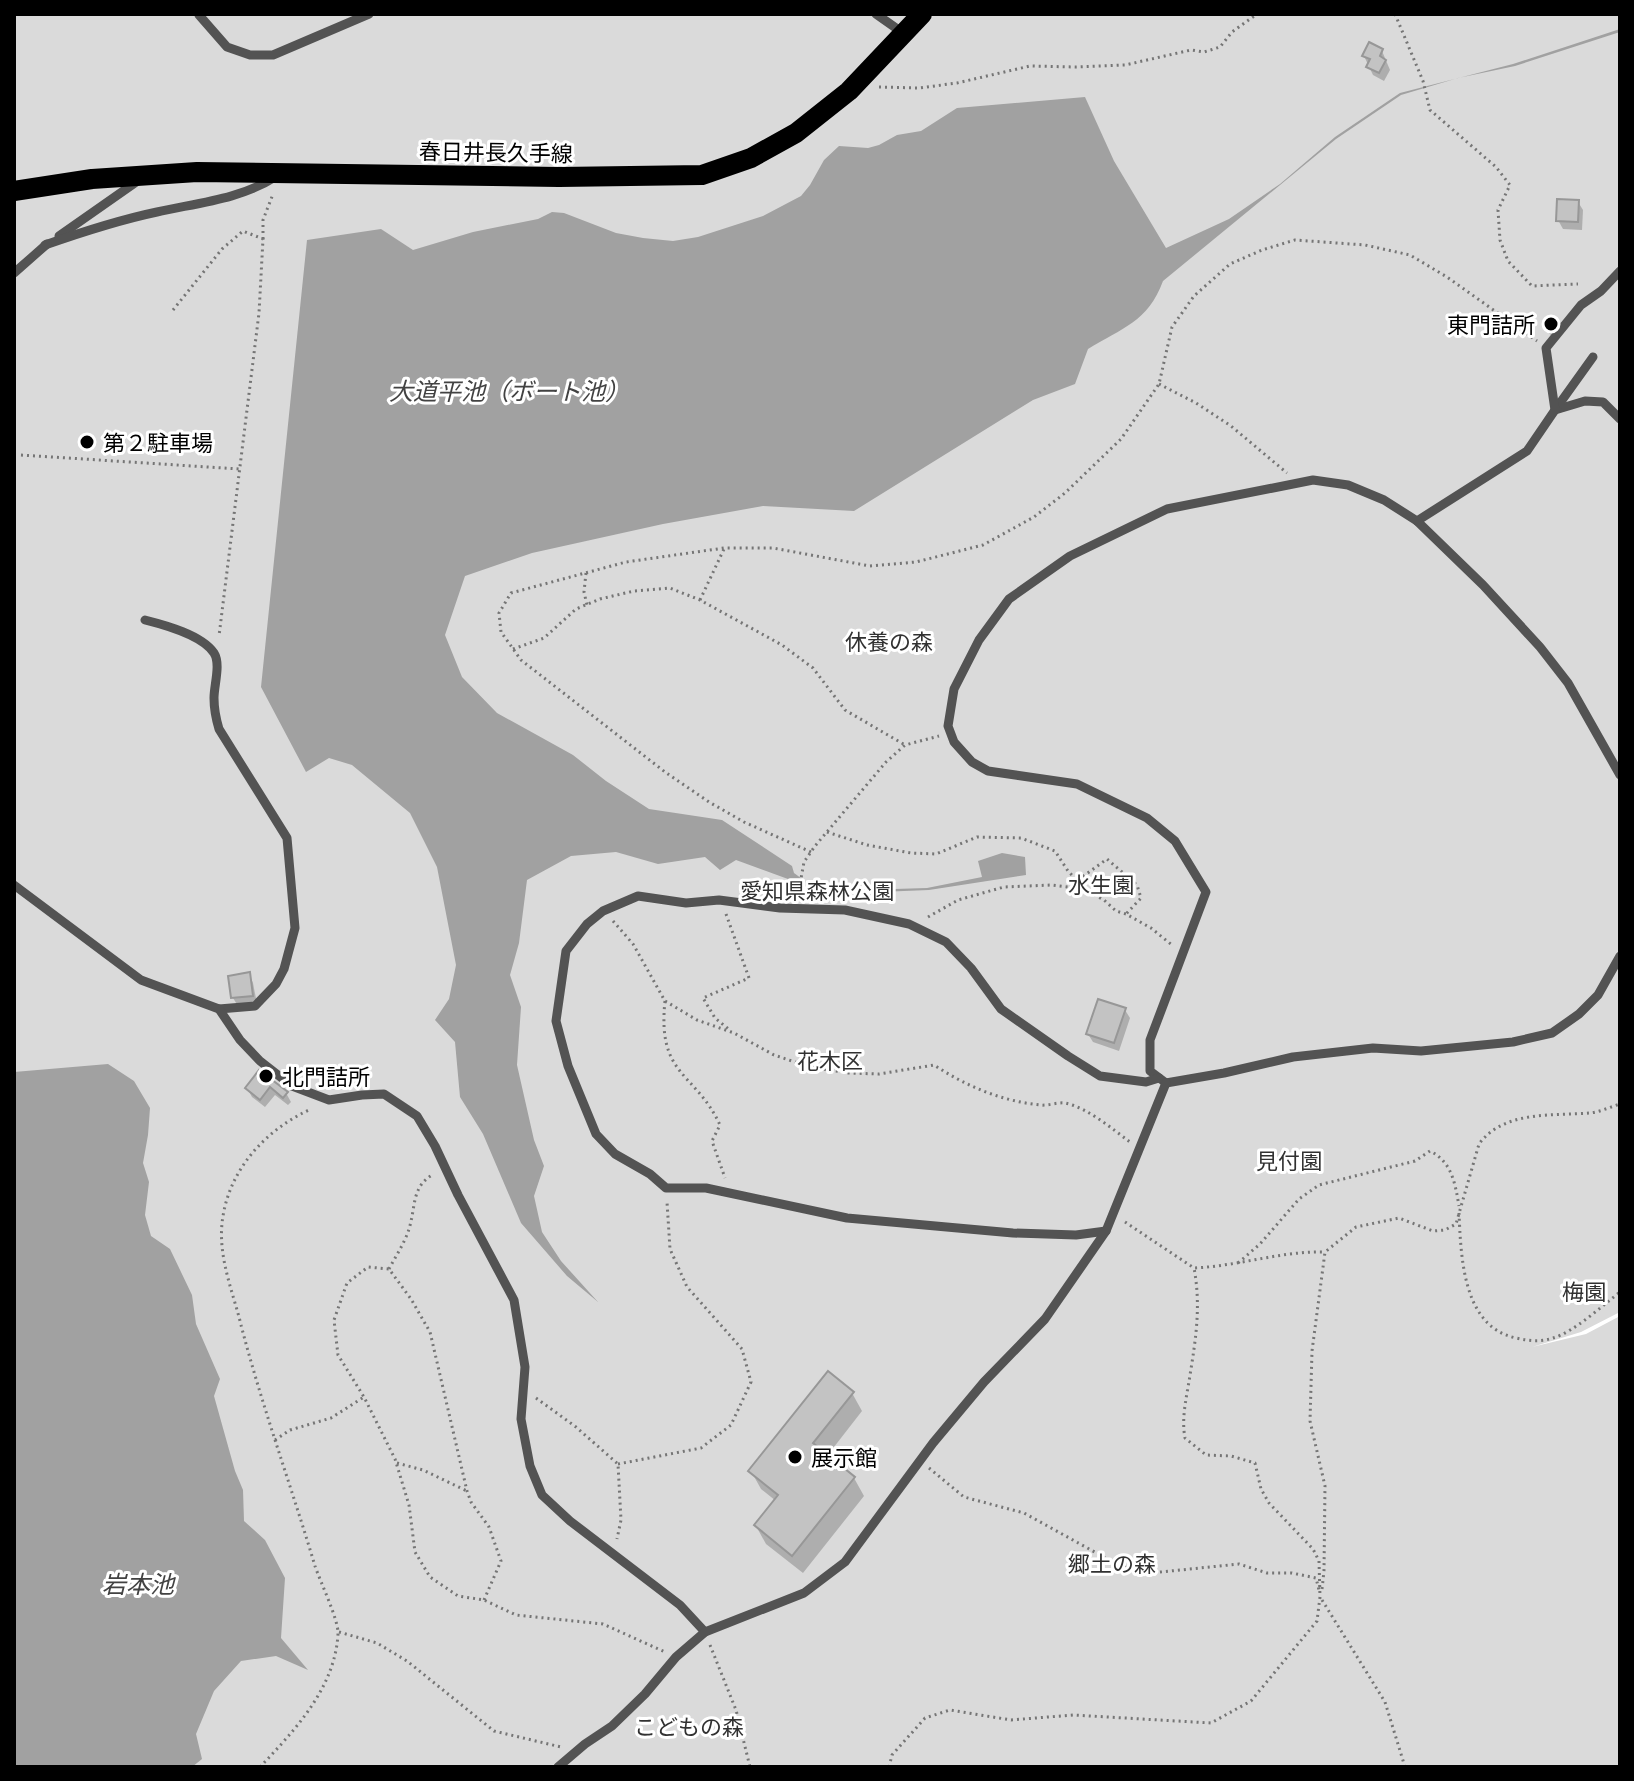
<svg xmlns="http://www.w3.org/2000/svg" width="1634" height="1781" font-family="Ubuntu,'Noto Sans JP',sans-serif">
  <rect width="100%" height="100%" fill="#fff"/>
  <path fill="#dadada" d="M14,14H1620V1312L1581,1332L1532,1347L1586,1334L1620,1316V1767H14Z"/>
  <g fill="#a1a1a1">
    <path d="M1620,29V32L1515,66L1458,78L1401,95L1336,139L1163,281C1148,322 1122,328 1088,349L1075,384L1033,400L854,511L763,506L663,524L532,553L465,576L445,635L462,677L497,713L573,755L606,781L649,809L722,820L792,866L794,873L809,884L828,891L927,888L982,877L978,861L1002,853L1025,857L1026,875L929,890L829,894L736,860L720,870L705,857L658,864L616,852L571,856L527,880L519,943L510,975L521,1007L517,1065L534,1140L544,1166L534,1196L542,1232L561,1261L598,1302L567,1276L521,1223L483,1134L460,1097L455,1042L435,1020L449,999L456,965L437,867L410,813L352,765L329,758L306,772L261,687L307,240L381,229L413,250L473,232L538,219L552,212L564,213L616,233L643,238L673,241L698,237L763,216L801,196L810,185L824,160L839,146L868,148L879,145L897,135L921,131L957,108L1085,97L1114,161L1166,248L1229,219L1280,184L1335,137L1400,93L1513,64Z"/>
    <path d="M108,1064L134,1081L150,1108L148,1135L143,1163L149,1182L145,1215L151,1236L170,1249L192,1295L196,1324L220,1379L214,1396L235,1471L243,1490L244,1521L265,1540L285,1578L281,1638L308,1670L276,1656L241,1661L214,1691L196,1734L202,1759L192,1767H14V1072Z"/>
  </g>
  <g fill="#0003">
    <path d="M1382,51L1390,70L1384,81L1373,75L1364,56Z"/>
    <path d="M1578,202L1583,210L1582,230L1563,229L1558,220Z"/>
    <path d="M1551,315L1561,323L1551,335L1542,327Z"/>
    <path d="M249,974L253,983L257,1004L238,1006L233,998Z"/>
    <path d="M1125,1010L1130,1018L1119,1051L1093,1042L1088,1034Z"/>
    <path d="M259,1073L286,1093L291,1102L288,1105L275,1095L265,1107L252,1097L247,1088Z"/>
    <path d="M852,1393L862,1411L827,1456L854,1478L864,1496L803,1573L766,1544L756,1526L776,1501L761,1489L751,1471Z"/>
  </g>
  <g fill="#c3c3c3" stroke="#979797" stroke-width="2">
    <path d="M1369,42L1383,49L1380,56L1386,60L1379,73L1366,67L1370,59L1362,56Z"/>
    <path d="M1557,199L1579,200L1578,222L1556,221Z"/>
    <path d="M250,972L253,996L231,998L228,976Z"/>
    <path d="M1098,999L1126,1008L1114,1043L1086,1034Z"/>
    <path d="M259,1070L288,1092L283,1098L270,1087L260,1100L245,1088Z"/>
    <path d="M828,1371L854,1392L813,1443L855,1477L792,1556L754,1525L778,1495L748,1471Z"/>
  </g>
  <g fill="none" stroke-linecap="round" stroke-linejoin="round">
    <g stroke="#dbdbdb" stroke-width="24">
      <path id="primary" d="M14,191L92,179L197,172L559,177L702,175L751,158L796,133L849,91L922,14"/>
    </g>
    <g stroke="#757575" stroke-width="3" stroke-dasharray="2 4" stroke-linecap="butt">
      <path d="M1395,14L1423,81L1430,110L1496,167L1510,185L1498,210L1500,240L1508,261L1532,286L1578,284"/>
      <path d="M879,87L919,88L957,83L1030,66L1075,67L1125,65L1191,50L1204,52L1220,47L1232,32L1257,14"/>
      <path d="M263,239V220L273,194"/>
      <path d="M173,310L222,249L243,231L263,239L259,313L219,636"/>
      <path d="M1159,384L1196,403L1231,426L1287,473"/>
      <path d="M21,455L239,469"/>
      <path d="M586,573L584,592L587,605"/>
      <path d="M700,600L724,549"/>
      <path d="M513,649L544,638L576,609L600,599L634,591L670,588L700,600L782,645L813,668L845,710L905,745"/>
      <path d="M827,832L867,845L911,853L936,854L977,837L1021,838L1055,851L1068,871L1084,888"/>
      <path d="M811,852L744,822L709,802L665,772L521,660L501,632L499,613L511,593L626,562L724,548H773L870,566L916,562L983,545L1034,517L1065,493L1121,439L1159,384L1172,327L1194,296L1230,264L1262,250L1295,240L1365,245L1410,255L1447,277L1537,341"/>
      <path d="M1078,880L1107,859L1137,885L1141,898L1126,914"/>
      <path d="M798,895L804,862L815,846L886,762L905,745L939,736"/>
      <path d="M726,914L749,978L703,998L715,1018L731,1031"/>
      <path d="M928,917L958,900L1004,887L1052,885L1084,889L1104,900L1116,911L1126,914L1151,928L1172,945"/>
      <path d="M613,921L633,944L665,1001L697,1020L734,1033L774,1055L810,1067L848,1073L879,1074L934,1065C966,1086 1001,1101 1040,1105C1048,1106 1057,1102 1065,1103C1088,1108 1111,1128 1130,1142"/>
      <path d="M665,1001C657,1077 695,1071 720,1125L712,1141L725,1178"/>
      <path d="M1459,1213C1461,1258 1463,1327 1516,1338C1529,1341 1541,1342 1553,1338C1574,1332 1602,1306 1620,1292"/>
      <path d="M1125,1222L1194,1268C1239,1266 1280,1251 1325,1252"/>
      <path d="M1238,1263L1260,1244L1299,1199L1319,1185L1415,1161L1430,1151C1452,1162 1455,1183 1459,1206"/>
      <path d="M389,1269C396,1256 405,1242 409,1229C416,1207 411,1186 434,1174"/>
      <path d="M536,1398L576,1427L618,1464L621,1520L617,1539"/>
      <path d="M275,1440L290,1430L331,1418L364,1397"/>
      <path d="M397,1463L423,1470L467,1491"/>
      <path d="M618,1464L701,1448L731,1425L751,1382L742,1349L687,1287L670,1249L667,1202"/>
      <path d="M929,1468L964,1497L1024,1513L1120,1566L1151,1573L1239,1564L1267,1573H1292L1316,1578L1319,1590"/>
      <path d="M1322,1589L1324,1571L1325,1486L1310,1421L1312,1351L1325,1252L1356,1227L1399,1218L1433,1231L1445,1230L1456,1224L1479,1144C1504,1110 1553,1116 1590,1113C1600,1112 1610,1107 1620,1104"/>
      <path d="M484,1600L501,1561L489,1527L471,1502L467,1491L430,1332L411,1299L389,1269L368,1267L347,1283L334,1320L338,1355L364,1397L395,1459L409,1505L415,1552L430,1577L458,1596L484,1600L516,1615L603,1624L665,1652"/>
      <path d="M1322,1600L1385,1702L1405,1767"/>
      <path d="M339,1632L377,1643L407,1661L494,1731L561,1747"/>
      <path d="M710,1645L736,1710L750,1767"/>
      <path d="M260,1767C295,1730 335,1688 338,1634C339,1621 320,1581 315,1566C290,1482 260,1401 239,1317C230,1284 217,1251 223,1216C231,1167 267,1129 311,1109"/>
      <path d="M889,1767L892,1755L925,1718L950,1710L1011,1720L1073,1715L1211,1723L1251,1701L1317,1621L1320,1597L1319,1561L1313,1549L1269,1503L1261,1489L1255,1463L1231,1456L1206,1455L1185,1438C1181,1417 1187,1396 1190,1375C1196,1338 1201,1305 1194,1268"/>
    </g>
    <g stroke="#535353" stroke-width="9">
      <path d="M202,14L199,15L227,47L250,55H273L369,14"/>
      <path d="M876,14L903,33"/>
      <path d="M59,236L139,180"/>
      <path d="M45,245C82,232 119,220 157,212C197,203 241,199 275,177"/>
      <path d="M14,273L47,244"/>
      <path d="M1555,410L1585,401L1603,402L1620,419"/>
      <path d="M1555,410L1593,357"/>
      <path d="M1417,521L1527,451L1555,410L1546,348L1581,305L1601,291L1620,271"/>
      <path d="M145,620C165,625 202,635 214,653C221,664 214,685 214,698C214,709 216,719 219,729L287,838L295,928L284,969L276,984L255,1006L219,1009"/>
      <path d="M1620,775L1568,683L1540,647L1483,585L1417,521L1384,500L1348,485L1313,480L1167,509L1070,556L1009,599L979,640L954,689L948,726L954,742L972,762L988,771L1077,784L1147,818L1175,841L1206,892L1150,1040V1071L1166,1083L1224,1073L1293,1057L1373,1048L1421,1051L1513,1042L1552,1033L1579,1014L1598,995L1620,956"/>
      <path d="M14,885L141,980L219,1009L240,1040L260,1061L292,1086L329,1100L362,1095L384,1094L417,1116L435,1146L458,1195L514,1300L525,1367L521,1419L530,1466L542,1495L570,1521L680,1605L705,1632"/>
      <path d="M1106,1231L1076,1235L1013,1233L847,1218L706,1188H666L650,1174L615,1154L596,1134L568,1066L556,1021L566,951L587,924L603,911L638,896L686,903L719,900L780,908L845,910L909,924L946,942L971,968L1001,1009L1068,1056L1100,1076L1146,1082L1159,1078"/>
      <path d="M558,1767L585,1744L612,1726L645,1694L676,1657L705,1632L804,1593L845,1562L933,1443L984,1382L1045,1319L1106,1231L1166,1083"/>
    </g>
    <use href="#primary" stroke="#000" stroke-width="20"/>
  </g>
  <g fill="#000" stroke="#fff" stroke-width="3">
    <circle cx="1551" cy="324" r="8"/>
    <circle cx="87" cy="442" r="8"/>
    <circle cx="266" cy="1076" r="8"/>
    <circle cx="795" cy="1457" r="8"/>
  </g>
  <g text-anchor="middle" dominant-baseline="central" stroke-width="6" stroke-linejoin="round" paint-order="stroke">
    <g font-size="22" fill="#000" stroke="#fff">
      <text transform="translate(496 152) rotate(1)">春日井長久手線</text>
    </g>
    <g font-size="22" fill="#000" stroke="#fff" text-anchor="start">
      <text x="1535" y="324" text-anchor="end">東門詰所</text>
      <text x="103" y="442">第２駐車場</text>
      <text x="282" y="1076">北門詰所</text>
      <text x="811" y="1457">展示館</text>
    </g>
    <g font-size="22" fill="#313131" stroke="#fff">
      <text x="889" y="641">休養の森</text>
      <text x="1101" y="884">水生園</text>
      <text x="817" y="890">愛知県森林公園</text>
      <text x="830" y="1060">花木区</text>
      <text x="1289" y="1160">見付園</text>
      <text x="1584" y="1291">梅園</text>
      <text x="1112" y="1563">郷土の森</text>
      <text x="689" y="1726">こどもの森</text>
    </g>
    <g font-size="24" font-style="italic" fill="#424242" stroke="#fff">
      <text x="509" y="391">大道平池（ボート池）</text>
      <text x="138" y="1584">岩本池</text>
    </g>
  </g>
  <rect width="1634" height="1781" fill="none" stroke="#000000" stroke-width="32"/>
</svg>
